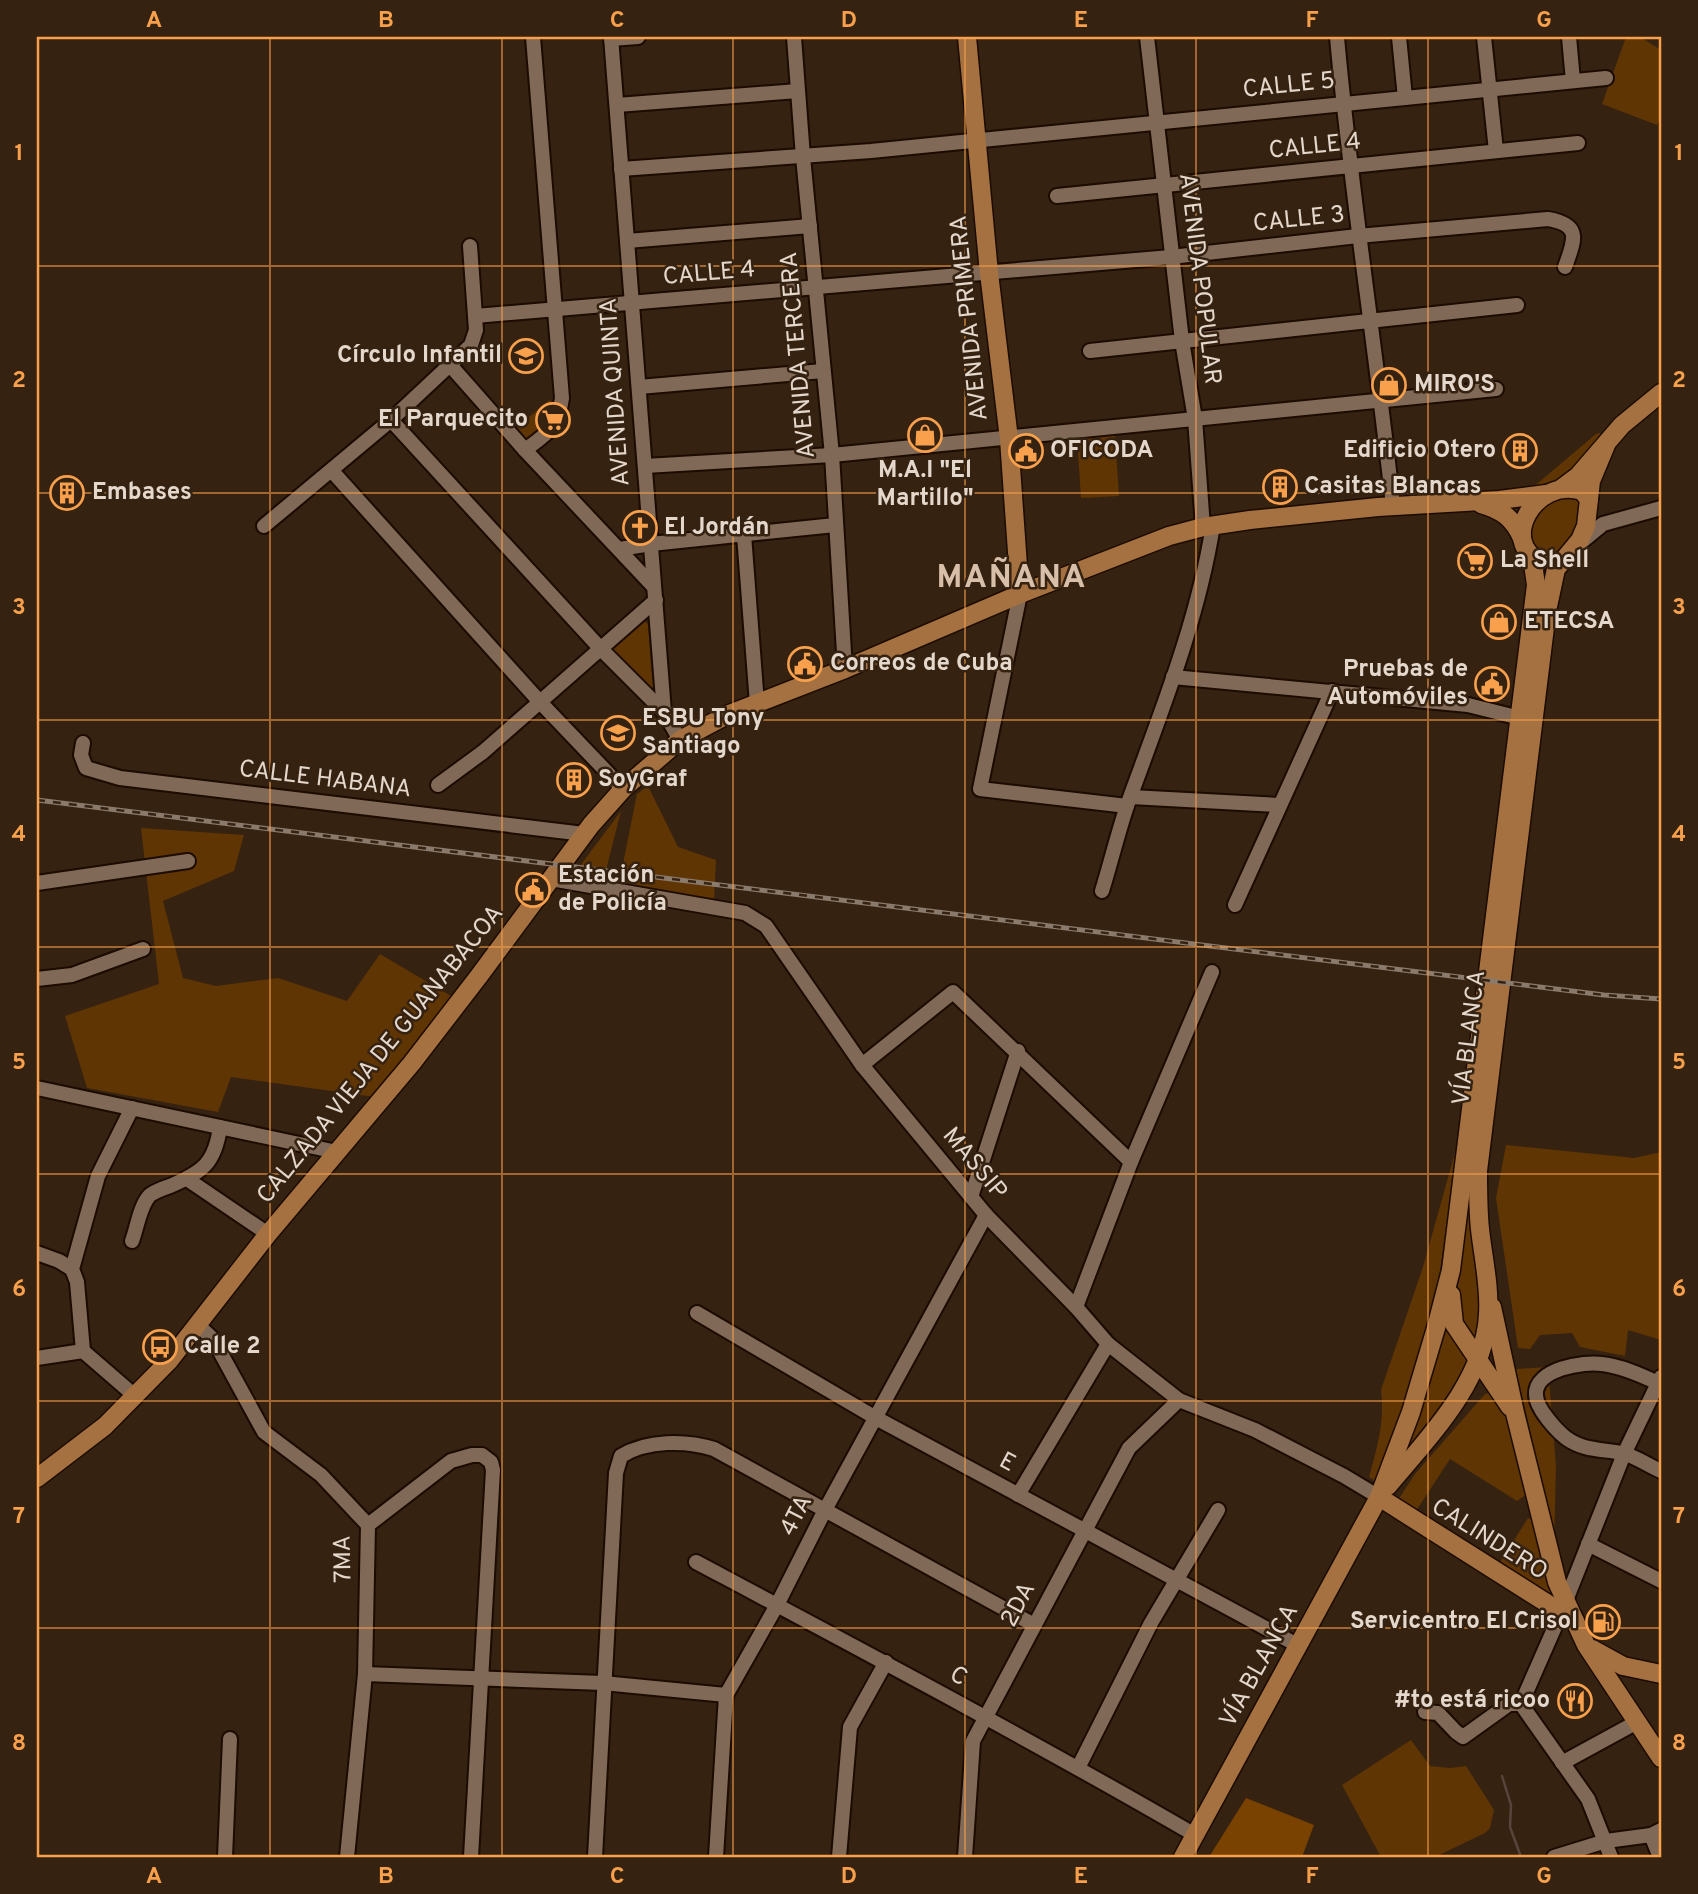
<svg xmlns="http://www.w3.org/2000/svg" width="1698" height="1894" font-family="Overpass,sans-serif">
  <rect width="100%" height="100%" fill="#352211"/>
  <g fill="#603504">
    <path d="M1626,37H1640L1661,50V117L1657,125L1602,104Z"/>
    <path d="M550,400L557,419L526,447L513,430Z"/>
    <path d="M1600,433V440L1562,482L1525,494L1596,434Z"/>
    <path d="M1115,435L1119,496L1081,498L1077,437Z"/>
    <path d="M1575,496L1581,503C1577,526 1568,562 1536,550L1529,540C1536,503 1540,503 1575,496Z"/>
    <path d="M641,622H646L648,625L653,687L650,690L610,651L612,646Z"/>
    <path d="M648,786L678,847L716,860L714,901L619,884L637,794Z"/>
    <path d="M621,811L604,878L591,881L571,878Z"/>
    <path d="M141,828L244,835L234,871L163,901L183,978L216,986L278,978L347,1001L380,954L456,999L382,1098L231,1077L218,1112L87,1088L65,1016L159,984Z"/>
    <path d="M1458,1142L1434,1314L1379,1483L1369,1477C1377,1448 1385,1421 1381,1390L1423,1267Z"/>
    <path d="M1506,1145L1634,1158L1661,1152V1340L1628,1330L1625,1356L1580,1347L1572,1333L1540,1335L1530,1349L1518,1348L1496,1198Z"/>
    <path d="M1468,1196L1483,1303L1475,1347L1455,1310Z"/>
    <path d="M1445,1328L1448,1329L1471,1359C1463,1384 1429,1431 1407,1446Z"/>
    <path d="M1548,1367L1556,1466L1554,1546L1546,1499L1516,1369Z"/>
    <path d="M1490,1393L1507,1410L1527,1494L1517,1501L1450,1459L1414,1514L1396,1503L1415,1474L1485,1394Z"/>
    <path d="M1528,1518L1531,1519L1543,1564L1560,1603L1499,1564Z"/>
    <path d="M1411,1740L1430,1766L1450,1768L1466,1766L1494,1810L1490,1828L1485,1833L1435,1857H1381L1342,1785Z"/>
  </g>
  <path fill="#794200" d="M1246,1798L1314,1825L1302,1857H1209Z"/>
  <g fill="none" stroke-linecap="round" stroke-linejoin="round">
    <path stroke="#57453d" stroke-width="2.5" d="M1502,1776L1511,1805L1510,1827L1521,1857"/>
    <g stroke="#1c0b00" stroke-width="18">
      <g id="minor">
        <path d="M611,37L664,712L680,740"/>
        <path d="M794,37L803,157L832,455L845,669"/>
        <path d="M1147,37L1182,341L1195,419L1203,527"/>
        <path d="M1337,37C1351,194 1376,349 1393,506"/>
        <path d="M1399,37L1405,98"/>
        <path d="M1484,37L1496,151"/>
        <path d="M1569,37L1573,81"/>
        <path d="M611,39L638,37"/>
        <path d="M617,105L798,91"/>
        <path d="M621,169L871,151L1606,78"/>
        <path d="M1057,196L1578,143"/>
        <path d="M627,241L810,226"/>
        <path d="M475,316L1171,257L1358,236L1548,219C1583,225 1574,241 1565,267"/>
        <path d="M1090,351L1517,305"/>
        <path d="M450,365L525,450L654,587"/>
        <path d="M639,387L823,371"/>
        <path d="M391,420L600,648L664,712"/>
        <path d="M525,450C548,433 558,428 562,398L533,37"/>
        <path d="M645,466L832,455L1496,389"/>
        <path d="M332,471L540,702L623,789"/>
        <path d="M264,526L391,420L471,345L476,330L470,246"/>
        <path d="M744,535L757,704"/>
        <path d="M1580,543L1603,524L1661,508"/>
        <path d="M620,549L651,544L835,525"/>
        <path d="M1020,594L980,789L1127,806"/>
        <path d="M1173,677L1468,705L1520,718"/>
        <path d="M83,743L81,755L86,768L120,778L584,834"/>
        <path d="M438,785L483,752L656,600"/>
        <path d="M1131,797L1279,805"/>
        <path d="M551,879L745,913L766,926L862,1065L986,1215L1076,1307L1108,1344L1179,1400L1255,1430L1344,1476L1379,1497"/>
        <path d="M37,883L188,861"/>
        <path d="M1102,891C1111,862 1118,832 1128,803C1161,712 1198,621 1213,525"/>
        <path d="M1235,905L1332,691"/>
        <path d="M37,979L72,975L143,949"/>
        <path d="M862,1065L953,992L1131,1162"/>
        <path d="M37,1088L337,1152"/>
        <path d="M187,1179L268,1234"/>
        <path d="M971,1197L1018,1051"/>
        <path d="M132,1241C137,1228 140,1205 150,1195C156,1191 164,1188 170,1186C203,1172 215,1163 220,1127"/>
        <path d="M37,1253L59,1261L72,1269"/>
        <path d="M1076,1307L1131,1162L1212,972"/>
        <path d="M697,1313L876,1418L1299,1646"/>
        <path d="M198,1325L213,1339L264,1432L321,1475L368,1525L365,1674L347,1857"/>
        <path d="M83,1351L77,1282L72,1269L98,1176L132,1108"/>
        <path d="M37,1358L83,1351L135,1396"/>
        <path d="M1658,1383C1641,1375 1621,1366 1602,1364C1584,1361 1534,1369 1536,1395C1536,1408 1556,1430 1566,1438C1584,1451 1602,1449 1622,1453C1635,1456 1649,1466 1661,1471"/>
        <path d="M1018,1495L1108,1344"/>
        <path d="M368,1525L451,1461L472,1455H482L491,1462L493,1470L471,1857"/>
        <path d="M1588,1544L1661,1581"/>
        <path d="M696,1562C863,1651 1031,1740 1195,1835"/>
        <path d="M365,1674L603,1683L726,1695"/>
        <path d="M1521,1704L1561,1613L1624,1454L1661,1377"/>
        <path d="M1521,1704L1588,1799L1611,1857"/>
        <path d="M1425,1712L1438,1713L1456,1732L1463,1737L1509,1704H1521"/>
        <path d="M1562,1763L1637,1722"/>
        <path d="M1078,1768L1151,1623L1218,1510"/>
        <path d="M1651,1835L1660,1857"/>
        <path d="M225,1857L230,1739"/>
        <path d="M595,1857L616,1473L621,1456C647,1440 686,1440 714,1449L1034,1625"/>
        <path d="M716,1857L726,1695L777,1605L825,1510L986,1215"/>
        <path d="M839,1857L850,1727L886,1662"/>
        <path d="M965,1857L973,1741L1129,1448L1179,1400"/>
        <path d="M1554,1857L1606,1841L1651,1835L1661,1830"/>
      </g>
    </g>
    <g stroke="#1c0b00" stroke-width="21">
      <g id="major">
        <path d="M967,37L989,273L1009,439L1020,594"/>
        <path d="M1562,488L1578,476L1622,425L1661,393"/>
        <path d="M1481,504C1502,510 1513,518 1522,538"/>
        <path d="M1540,561C1499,543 1534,476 1582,491L1589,499"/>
        <path d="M1451,1295L1454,1324L1510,1407"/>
        <path d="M1492,1307L1515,1413L1557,1582L1586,1645L1661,1758"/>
        <path d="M37,1478L105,1426L169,1361L268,1234L412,1063L479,976L591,825L623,789L680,740L727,715L845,669L1020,594L1169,536L1203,527L1250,520L1378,507L1499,500L1546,494"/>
        <path d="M1388,1486C1428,1438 1485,1381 1488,1314C1490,1286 1483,1257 1480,1229C1478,1210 1478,1190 1478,1171L1547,611L1556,569L1580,540L1586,526L1591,481L1606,445"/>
        <path d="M1379,1497L1575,1621"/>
        <path d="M1592,1649L1623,1666L1661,1674"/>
        <path d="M1183,1857L1379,1497L1411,1412L1436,1328L1451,1270L1536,585L1532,557"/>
      </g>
    </g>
    <use href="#minor" stroke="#806956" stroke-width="14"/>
    <use href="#major" stroke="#a57140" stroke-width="18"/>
    <g stroke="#8a7a6c" stroke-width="5">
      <path id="rail" d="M37,800L1604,995L1661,999"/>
    </g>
    <use href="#rail" stroke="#352211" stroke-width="2.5" stroke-dasharray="8" stroke-linecap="butt"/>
  </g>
  <path fill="none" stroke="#f8a04b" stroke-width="2" stroke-opacity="0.55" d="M270,37V1857M502,37V1857M733,37V1857M965,37V1857M1196,37V1857M1428,37V1857M37,266H1661M37,493H1661M37,720H1661M37,947H1661M37,1174H1661M37,1401H1661M37,1628H1661"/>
  <defs>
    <g id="school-ring" transform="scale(1.75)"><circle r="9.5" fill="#352211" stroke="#f8a04b" stroke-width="1.5"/><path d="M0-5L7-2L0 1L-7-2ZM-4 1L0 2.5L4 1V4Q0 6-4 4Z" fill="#f8a04b"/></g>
    <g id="shop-ring" transform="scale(1.75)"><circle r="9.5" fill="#352211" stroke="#f8a04b" stroke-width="1.5"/><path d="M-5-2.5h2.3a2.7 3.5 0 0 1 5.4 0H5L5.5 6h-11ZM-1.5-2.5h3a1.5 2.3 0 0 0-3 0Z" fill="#f8a04b"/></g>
    <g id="supermarket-ring" transform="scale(1.75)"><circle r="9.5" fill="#352211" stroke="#f8a04b" stroke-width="1.5"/><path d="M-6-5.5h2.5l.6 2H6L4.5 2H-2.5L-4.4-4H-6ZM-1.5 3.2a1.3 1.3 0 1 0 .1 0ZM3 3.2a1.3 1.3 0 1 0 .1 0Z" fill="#f8a04b"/></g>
    <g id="civic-ring" transform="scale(1.75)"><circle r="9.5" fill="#352211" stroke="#f8a04b" stroke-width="1.5"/><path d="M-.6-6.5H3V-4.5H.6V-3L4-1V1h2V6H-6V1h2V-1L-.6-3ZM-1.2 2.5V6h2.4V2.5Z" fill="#f8a04b"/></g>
    <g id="building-ring" transform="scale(1.75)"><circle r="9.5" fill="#352211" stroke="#f8a04b" stroke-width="1.5"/><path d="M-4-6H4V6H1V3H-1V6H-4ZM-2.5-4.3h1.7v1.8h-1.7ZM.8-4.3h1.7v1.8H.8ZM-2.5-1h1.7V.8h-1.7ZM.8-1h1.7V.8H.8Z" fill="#f8a04b"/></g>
    <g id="church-ring" transform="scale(1.75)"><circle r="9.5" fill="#352211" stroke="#f8a04b" stroke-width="1.5"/><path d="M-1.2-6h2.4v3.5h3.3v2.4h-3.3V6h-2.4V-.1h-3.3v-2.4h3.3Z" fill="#f8a04b"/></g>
    <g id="bus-ring" transform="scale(1.75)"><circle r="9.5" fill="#352211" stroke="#f8a04b" stroke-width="1.5"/><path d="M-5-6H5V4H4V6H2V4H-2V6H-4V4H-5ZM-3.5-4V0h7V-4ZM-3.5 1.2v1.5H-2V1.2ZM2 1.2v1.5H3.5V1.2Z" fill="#f8a04b"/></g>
    <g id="fuel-ring" transform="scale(1.75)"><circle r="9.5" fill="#352211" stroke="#f8a04b" stroke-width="1.5"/><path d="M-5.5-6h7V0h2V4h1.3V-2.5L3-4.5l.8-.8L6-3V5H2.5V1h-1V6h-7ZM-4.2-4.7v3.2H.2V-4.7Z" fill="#f8a04b"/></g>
    <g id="restaurant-ring" transform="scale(1.75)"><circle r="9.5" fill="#352211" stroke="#f8a04b" stroke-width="1.5"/><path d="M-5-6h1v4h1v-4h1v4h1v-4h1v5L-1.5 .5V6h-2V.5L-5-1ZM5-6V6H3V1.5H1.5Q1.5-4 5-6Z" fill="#f8a04b"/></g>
  </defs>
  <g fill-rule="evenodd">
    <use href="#school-ring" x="526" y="356"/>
    <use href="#shop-ring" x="1389" y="385"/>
    <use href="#supermarket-ring" x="553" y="420"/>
    <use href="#shop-ring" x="925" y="435"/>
    <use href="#civic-ring" x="1026" y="451"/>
    <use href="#building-ring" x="1520" y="451"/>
    <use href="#building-ring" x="1280" y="487"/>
    <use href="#building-ring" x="67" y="493"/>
    <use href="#church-ring" x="640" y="528"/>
    <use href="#supermarket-ring" x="1475" y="561"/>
    <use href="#shop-ring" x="1499" y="622"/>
    <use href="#civic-ring" x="805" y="664"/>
    <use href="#civic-ring" x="1492" y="684"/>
    <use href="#school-ring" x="618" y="733"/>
    <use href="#building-ring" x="574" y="780"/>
    <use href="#civic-ring" x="533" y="890"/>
    <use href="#bus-ring" x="160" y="1347"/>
    <use href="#fuel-ring" x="1603" y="1622"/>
    <use href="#restaurant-ring" x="1575" y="1701"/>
  </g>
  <g text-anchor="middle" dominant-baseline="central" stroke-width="5" stroke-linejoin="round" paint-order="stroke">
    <g font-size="24" fill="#e4d7cc" stroke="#352211">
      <text transform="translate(1289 86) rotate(-6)">CALLE 5</text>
      <text transform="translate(1315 147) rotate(-6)">CALLE 4</text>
      <text transform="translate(1299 220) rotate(-6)">CALLE 3</text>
      <text transform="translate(709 274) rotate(-5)">CALLE 4</text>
      <text transform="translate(1199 279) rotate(83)">AVENIDA POPULAR</text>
      <text transform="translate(970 318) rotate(-96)">AVENIDA PRIMERA</text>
      <text transform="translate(799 355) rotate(-95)">AVENIDA TERCERA</text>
      <text transform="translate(616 392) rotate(-94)">AVENIDA QUINTA</text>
      <text transform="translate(325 780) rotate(7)">CALLE HABANA</text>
      <text transform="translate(1470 1038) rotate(-83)">VÍA BLANCA</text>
      <text transform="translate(381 1055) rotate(-51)">CALZADA VIEJA DE GUANABACOA</text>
      <text transform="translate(974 1164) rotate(50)">MASSIP</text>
      <text transform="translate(1007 1463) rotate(28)">E</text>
      <text transform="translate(797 1516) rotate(-63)">4TA</text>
      <text transform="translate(1489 1540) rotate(32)">CALINDERO</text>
      <text transform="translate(344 1559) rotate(-91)">7MA</text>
      <text transform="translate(1019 1605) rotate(-62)">2DA</text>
      <text transform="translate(1260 1666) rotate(-61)">VÍA BLANCA</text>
      <text transform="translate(958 1677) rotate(30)">C</text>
    </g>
    <g font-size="24" font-weight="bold" fill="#e4d7cc" stroke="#352211" text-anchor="start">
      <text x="502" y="356" text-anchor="end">Círculo Infantil</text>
      <text x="1414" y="385">MIRO'S</text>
      <text x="528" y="420" text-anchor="end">El Parquecito</text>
      <text x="1050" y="451">OFICODA</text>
      <text x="1496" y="451" text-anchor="end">Edificio Otero</text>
      <text x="925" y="471" text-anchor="middle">M.A.I "El<tspan x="925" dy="28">Martillo"</tspan></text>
      <text x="1304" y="487">Casitas Blancas</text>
      <text x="92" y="493">Embases</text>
      <text x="664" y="528">El Jordán</text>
      <text x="1500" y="561">La Shell</text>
      <text x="1524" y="622">ETECSA</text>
      <text x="830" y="664">Correos de Cuba</text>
      <text x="1468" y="670" text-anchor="end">Pruebas de<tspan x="1468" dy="28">Automóviles</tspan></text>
      <text x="642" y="719">ESBU Tony<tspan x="642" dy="28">Santiago</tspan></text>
      <text x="598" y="780">SoyGraf</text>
      <text x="558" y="876">Estación<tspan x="558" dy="28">de Policía</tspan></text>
      <text x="184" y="1347">Calle 2</text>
      <text x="1578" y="1622" text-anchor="end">Servicentro El Crisol</text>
      <text x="1550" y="1701" text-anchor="end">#to está ricoo</text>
    </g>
    <g font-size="32" font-weight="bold" letter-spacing="2" fill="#d8bfaa" stroke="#352211">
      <text x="1012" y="579">MAÑANA</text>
    </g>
  </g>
  <rect width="1698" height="1894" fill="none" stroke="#352211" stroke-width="77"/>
  <rect x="38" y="38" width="1622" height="1818" fill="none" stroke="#f8a04b" stroke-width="2.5"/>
  <g font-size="23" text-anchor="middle" font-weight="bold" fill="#f8a04b">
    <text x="154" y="27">A</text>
    <text x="386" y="27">B</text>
    <text x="617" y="27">C</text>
    <text x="849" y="27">D</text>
    <text x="1081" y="27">E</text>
    <text x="1312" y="27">F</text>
    <text x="1544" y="27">G</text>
    <text x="19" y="160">1</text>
    <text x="1679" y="160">1</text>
    <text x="19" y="387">2</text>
    <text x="1679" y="387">2</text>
    <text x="19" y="614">3</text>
    <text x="1679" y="614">3</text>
    <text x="19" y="841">4</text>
    <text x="1679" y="841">4</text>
    <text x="19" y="1069">5</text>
    <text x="1679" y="1069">5</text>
    <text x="19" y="1296">6</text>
    <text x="1679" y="1296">6</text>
    <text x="19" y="1523">7</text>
    <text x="1679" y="1523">7</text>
    <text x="19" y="1750">8</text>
    <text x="1679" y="1750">8</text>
    <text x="154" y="1883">A</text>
    <text x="386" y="1883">B</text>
    <text x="617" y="1883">C</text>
    <text x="849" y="1883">D</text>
    <text x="1081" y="1883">E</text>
    <text x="1312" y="1883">F</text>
    <text x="1544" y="1883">G</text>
  </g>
</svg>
